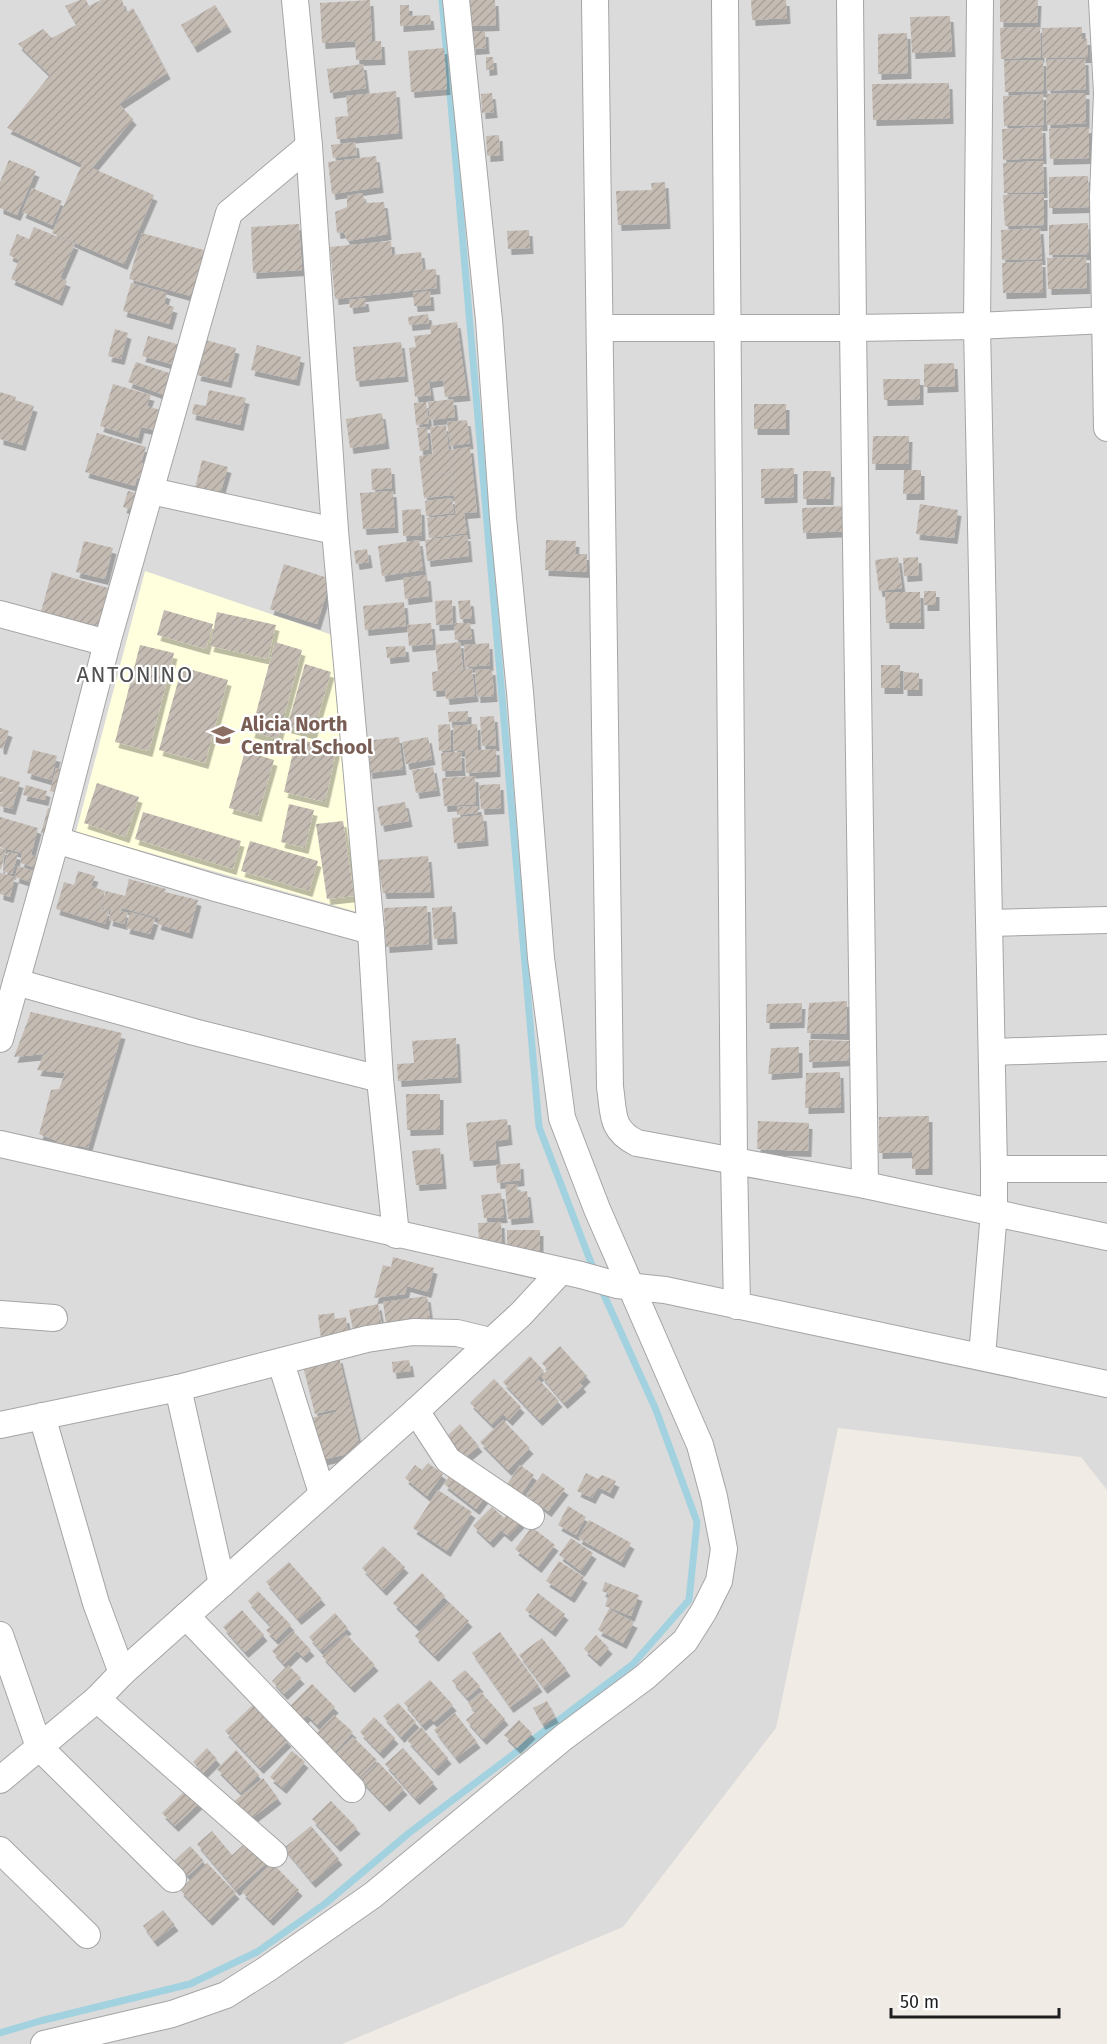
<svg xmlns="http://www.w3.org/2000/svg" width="1107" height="2044" font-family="'Fira Sans',sans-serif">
  <defs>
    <pattern id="building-hatch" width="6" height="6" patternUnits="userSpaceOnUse" patternTransform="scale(1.5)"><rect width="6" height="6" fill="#c4bbb3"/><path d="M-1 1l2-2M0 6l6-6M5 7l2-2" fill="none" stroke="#a8a09a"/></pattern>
    <filter id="shadow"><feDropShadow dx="3.5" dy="6" stdDeviation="0" flood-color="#0004"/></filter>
  </defs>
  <rect width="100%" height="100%" fill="#f0ebe4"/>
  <path fill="#dcdbdb" d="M0,0H1107V1490L1081,1457L838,1428L776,1728L623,1927L342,2044H0Z"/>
  <path fill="#ffd" d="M145,571L338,637L357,912L76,832Z"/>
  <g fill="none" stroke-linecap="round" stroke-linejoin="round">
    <g stroke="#a2d2df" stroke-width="7">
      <path d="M442,0L539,1127L595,1273"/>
      <path d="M0,2033L40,2021L190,1984L257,1952L326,1903L409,1833L633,1664L689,1600L697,1522L656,1410L600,1286"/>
    </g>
  </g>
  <g fill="url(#building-hatch)" filter="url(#shadow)">
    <path d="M80,0H86L89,6L101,0H122L126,13L133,8L167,73L119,104L133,119L92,168L154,195L124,264L52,233L82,164L7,128L50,75L18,44L43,29L52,38L76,25L65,6Z"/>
    <path d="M370,0L372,40L364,41H381L382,59L356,60L355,41L322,43L320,3Z"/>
    <path d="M468,0H495L496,25L469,26Z"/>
    <path d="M751,0H786L787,18L752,20Z"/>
    <path d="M1000,0H1038L1037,23L1000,22Z"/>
    <path d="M215,5L228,26L194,47L181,25Z"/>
    <path d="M400,5H409V16L430,15L431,24L400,26Z"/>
    <path d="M950,16L952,51L912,53L910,17Z"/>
    <path d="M1040,27L1041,57L1001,59L1000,28Z"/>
    <path d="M1082,27V39H1087L1088,57L1043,58L1042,28Z"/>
    <path d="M472,31H485L486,48L472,49Z"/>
    <path d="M907,33L908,73L878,74V34Z"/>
    <path d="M444,48L447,89L411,92L408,51Z"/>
    <path d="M486,57H493L494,69L486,70Z"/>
    <path d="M1085,59L1086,89L1047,91L1046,60Z"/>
    <path d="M1043,60L1044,91L1005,92L1004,61Z"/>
    <path d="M363,64L366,88L330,93L327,69Z"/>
    <path d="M949,83L950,118L873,120L872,84Z"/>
    <path d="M396,91L399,133L337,139L335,117L348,116L346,96Z"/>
    <path d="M492,93L494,112L482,113L481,94Z"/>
    <path d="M1086,93V123L1047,125L1046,94Z"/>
    <path d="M1043,94L1044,125L1004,126L1003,96Z"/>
    <path d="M1042,127L1043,158L1003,160L1002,129Z"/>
    <path d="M1089,127V158L1050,159L1049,129Z"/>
    <path d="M499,135L500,155L487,156L486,136Z"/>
    <path d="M355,142L357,155L333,158L331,145Z"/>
    <path d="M376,156L380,187L332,194L328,162Z"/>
    <path d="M9,160L36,171L17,215L0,208V182Z"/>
    <path d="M1043,161L1044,192L1004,193L1003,163Z"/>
    <path d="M1088,176L1089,207L1049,208V177Z"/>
    <path d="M665,182L667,223L618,225L616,191L652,190L651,183Z"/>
    <path d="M32,188L62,201L52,225L22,212Z"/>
    <path d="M362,193L366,203L384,202L388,234L347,241L344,232L337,233L335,212L347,207V196Z"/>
    <path d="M1044,194V225L1005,226L1003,195Z"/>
    <path d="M1088,223L1089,254L1049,255V225Z"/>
    <path d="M299,224L302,270L253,273L251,227Z"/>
    <path d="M34,227L75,244L60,278L67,281L59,300L11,279L19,260L9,255L17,234L29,239Z"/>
    <path d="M1040,228L1042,259L1002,260L1001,230Z"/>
    <path d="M529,230L530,248L508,249L507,231Z"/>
    <path d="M142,233L207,251L194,297L129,279Z"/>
    <path d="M391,241L392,255L421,252L423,270L436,269L437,288L335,299L330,247Z"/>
    <path d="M1086,257L1087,288L1048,289L1047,258Z"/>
    <path d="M1042,261L1043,292L1003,293L1002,263Z"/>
    <path d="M131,283L167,293L164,304L174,307L169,324L123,311Z"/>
    <path d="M430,291L431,305L414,306L413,293Z"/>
    <path d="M365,298L366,306L350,308L349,300Z"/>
    <path d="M428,314L429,323L409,325L408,317Z"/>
    <path d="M457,322L467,395L445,397L443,380L429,382L431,395L415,397L409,348L416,347L414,336L431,334L430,326Z"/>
    <path d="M115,329L128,333L121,359L108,356Z"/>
    <path d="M148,336L180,345L175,365L142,356Z"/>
    <path d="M205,340L236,348L228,382L197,375Z"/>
    <path d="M401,342L405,376L356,381L353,347Z"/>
    <path d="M257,345L301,357L296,380L251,370Z"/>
    <path d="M136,362L175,375L167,396L128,382Z"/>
    <path d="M954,363L955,386L924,387V364Z"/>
    <path d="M883,379H920V399L884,400Z"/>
    <path d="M113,384L151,395L147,406L160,410L154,430L141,427L138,438L100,426Z"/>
    <path d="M209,390L246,398L240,425L192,414L194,404L206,406Z"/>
    <path d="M0,392L16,397L15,400L34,406L22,445L0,439Z"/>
    <path d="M453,399L455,417L430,420L428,402Z"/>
    <path d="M426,402L429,423L416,425L414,403Z"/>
    <rect x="754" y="404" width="32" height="25"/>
    <path d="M382,413L386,443L350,448L346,419Z"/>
    <path d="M467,420L470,443L450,446L447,422Z"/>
    <path d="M446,425L451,472L432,474L451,473L453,495L424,498L419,456L433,454L430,427Z"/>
    <path d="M427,427L429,449L420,451L417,428Z"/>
    <path d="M97,433L146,447L141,463L149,465L144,480L137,478L135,486L85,472Z"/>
    <path d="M873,436H909L908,464H872Z"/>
    <path d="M470,447L477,512L464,513L467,533L429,538L427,518L456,515L449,450Z"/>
    <path d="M202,460L228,467L219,498L194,492Z"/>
    <path d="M391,468L392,488L372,490L371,469Z"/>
    <path d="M794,468V497L761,498V469Z"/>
    <path d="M904,470H921V494H903Z"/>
    <path d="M803,471H831L830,499H803Z"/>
    <path d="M128,491L144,495L139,512L123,507Z"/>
    <path d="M393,491L395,527L363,529L360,493Z"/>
    <path d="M452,498L454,513L426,516L425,501Z"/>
    <path d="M920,504L958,510L954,538L916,534Z"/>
    <path d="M847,506L848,531L803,533L802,508Z"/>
    <path d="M421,509L422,535L403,536L402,510Z"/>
    <path d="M467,535L469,556L427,561L425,540Z"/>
    <path d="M419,540L423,570L382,576L378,546Z"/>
    <path d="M546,540L576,541L575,554H587L586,572L545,570Z"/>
    <path d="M84,541L113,548L105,579L76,572Z"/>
    <path d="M367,549L369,562L356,564L354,551Z"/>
    <path d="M898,557L902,588L879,591L875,560Z"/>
    <path d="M918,557L919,575L904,576L903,558Z"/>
    <path d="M284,564L331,579L317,624L270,609Z"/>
    <path d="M52,572L115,590L102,634L40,615Z"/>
    <path d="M427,575L429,596L405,599L403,578Z"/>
    <rect x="924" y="591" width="12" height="14"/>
    <path d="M885,592H920L921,623H886Z"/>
    <path d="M452,600L453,624L436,625L435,601Z"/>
    <path d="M470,600L472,618L460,619L458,601Z"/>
    <path d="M404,602L406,626L365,630L363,606Z"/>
    <path d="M164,610L213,624L206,649L157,635Z"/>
    <path d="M217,612L276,625L268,659L210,646Z"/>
    <path d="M431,623L433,644L409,646L407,625Z"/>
    <path d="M454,623H470L472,639L455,640Z"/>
    <path d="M275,642L302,650L278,739L251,732Z"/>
    <path d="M460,642L463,668L446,670L472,668L475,696L446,699L445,690L433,691L432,672L438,671L435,645Z"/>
    <path d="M489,643L490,665L465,667L464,645Z"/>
    <path d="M140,645L174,653L149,751L115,742Z"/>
    <path d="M405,646L406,656L387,658L386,647Z"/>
    <path d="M305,664L331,672L313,734L287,727Z"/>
    <rect x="881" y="665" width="19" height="23"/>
    <path d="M182,667L228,680L205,763L159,750Z"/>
    <path d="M492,669L494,696L477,697L475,670Z"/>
    <path d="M904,672L919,673V690H904Z"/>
    <path d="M468,711V721L449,722L448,712Z"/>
    <path d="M494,716L496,745L482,746L480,717Z"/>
    <path d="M450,724L451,750L439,751L438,725Z"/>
    <path d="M477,724L478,750L454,751L453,726Z"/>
    <path d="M0,728L9,731L3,749L0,748Z"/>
    <path d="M399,737L403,769L369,773L365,741Z"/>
    <path d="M428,737L432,759L406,764L402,742Z"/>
    <path d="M296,739L337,748L325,802L284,792Z"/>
    <path d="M496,749L497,771L466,773L465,751Z"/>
    <path d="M33,750L57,756L51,780L27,773Z"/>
    <path d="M245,751L274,760L258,816L229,808Z"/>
    <path d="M461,752L462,770L442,771L441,753Z"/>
    <path d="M433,767L437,790L416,793L412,770Z"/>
    <path d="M56,768L61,769L63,794L50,791Z"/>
    <path d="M0,776L20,782L12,809L0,806V793L8,794L0,792Z"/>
    <path d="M475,776L476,804L444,806L442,778Z"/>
    <path d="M97,783L139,797L126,837L84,823Z"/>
    <path d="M500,784L501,808L481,809L479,785Z"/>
    <path d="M26,785L47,791L45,800L23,795Z"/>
    <path d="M405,802L409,821L381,826L377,807Z"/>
    <path d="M289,804L314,810L305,848L281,842Z"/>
    <path d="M478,806V813L457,815V807Z"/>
    <path d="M48,808L59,812L52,836L41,833Z"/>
    <path d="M143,812L241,841L233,869L135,839Z"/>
    <path d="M483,815L485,840L454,843L452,818Z"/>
    <path d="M0,817L38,828L31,855L43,859L40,869L20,863L22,853L0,847Z"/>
    <path d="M343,821L354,896L327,899L316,824Z"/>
    <path d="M250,841L318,861L309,891L241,871Z"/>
    <path d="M0,848L6,850L1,869H0Z"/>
    <path d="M8,852L18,854L12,874L3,871Z"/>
    <path d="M428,856L431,892L383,893L377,860Z"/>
    <path d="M18,866L38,872L34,883L15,877Z"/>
    <path d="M78,871L95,876L91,886L105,891L100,908L109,911L105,924L56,909L64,882L74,885Z"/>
    <path d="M0,873L15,877L10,897L0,894Z"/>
    <path d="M129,879L166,889L165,892L198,900L189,933L157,924L159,918L122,908L121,911L128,913L124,924L109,920L111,910L101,907L106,891L125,896Z"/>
    <path d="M427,906L429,944L386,947L384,908Z"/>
    <path d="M452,906L454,938L434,939L432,908Z"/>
    <path d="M130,912L155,919L150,934L126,928Z"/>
    <path d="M847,1001L846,1034L807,1033L809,1003Z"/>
    <path d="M802,1003L801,1022L766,1023L767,1004Z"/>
    <path d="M31,1012L122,1033L88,1148L77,1145L75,1155L55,1151L57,1141L39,1134L51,1090L59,1089L65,1073L37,1070L44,1054L14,1057Z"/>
    <path d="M456,1038L458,1077L398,1081L397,1064L414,1063L412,1041Z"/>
    <path d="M809,1040L853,1041L852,1060L809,1062Z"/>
    <path d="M799,1047V1072L768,1074L771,1048Z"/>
    <path d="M840,1072L841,1107L805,1108L806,1073Z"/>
    <path d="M406,1094H440V1129L407,1130Z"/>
    <path d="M929,1116V1169H912V1152L879,1153V1117Z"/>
    <path d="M507,1119L509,1139L495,1141L497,1159L470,1161L466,1123Z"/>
    <path d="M758,1121L809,1123L808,1151L757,1149Z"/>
    <path d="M440,1148L443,1183L416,1185L412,1151Z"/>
    <path d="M520,1163L521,1180L497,1183L496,1165Z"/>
    <path d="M517,1184L518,1192L527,1191L530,1217L508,1219L505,1185Z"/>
    <path d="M501,1193L504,1217L484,1218L481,1195Z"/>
    <path d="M501,1222L502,1242L479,1243L478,1223Z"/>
    <rect x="507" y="1230" width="33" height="24"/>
    <path d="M393,1257L434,1268L428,1292L407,1286L405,1294L374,1298L383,1265L391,1267Z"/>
    <path d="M427,1296L431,1325L387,1331L383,1302Z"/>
    <path d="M378,1304L382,1325L355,1340L349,1310Z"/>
    <path d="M334,1313L335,1319L346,1317L349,1343L322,1346L318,1315Z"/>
    <path d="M560,1346L587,1376L580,1383L583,1386L564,1403L541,1376L548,1370L542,1363Z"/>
    <path d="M530,1356L544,1371L537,1378L559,1401L539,1420L503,1382Z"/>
    <path d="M339,1357L361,1451L321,1460L311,1418L336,1412V1409L315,1414L303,1366Z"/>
    <path d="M409,1360L411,1371L393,1373L392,1362Z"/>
    <path d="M494,1379L521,1407L509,1420L503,1414L492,1425L470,1403Z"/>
    <path d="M503,1420L530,1448L508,1470L480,1442Z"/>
    <path d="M460,1424L479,1446L463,1459L445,1438Z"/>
    <path d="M428,1463L443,1474L427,1496L405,1478L415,1465L422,1470Z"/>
    <path d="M520,1465L534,1475L518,1499L504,1489Z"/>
    <path d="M455,1469L488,1493L476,1509L444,1484Z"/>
    <path d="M543,1473L565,1489L548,1511L526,1495Z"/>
    <path d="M586,1473L598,1479L602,1475L616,1481L610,1493L598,1487L592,1498L577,1491Z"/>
    <path d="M438,1490L472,1512L447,1551L413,1528Z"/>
    <path d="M568,1506L586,1517L576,1535L558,1525Z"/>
    <path d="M492,1507L504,1518L510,1511L521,1522L508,1536L501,1530L490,1542L473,1526Z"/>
    <path d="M589,1520L631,1543L621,1562L578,1538Z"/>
    <path d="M532,1527L555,1545L538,1567L515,1549Z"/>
    <path d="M571,1538L593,1553L581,1571L559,1555Z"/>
    <path d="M383,1546L405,1567L383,1590L362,1568Z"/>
    <path d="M559,1561L584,1577L571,1597L546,1581Z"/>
    <path d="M289,1562L322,1599L298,1619L266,1582Z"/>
    <path d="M422,1573L445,1596L416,1626L393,1603Z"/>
    <path d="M605,1582L639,1595L631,1616L605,1606L609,1594L602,1591Z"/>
    <path d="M258,1591L291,1625L276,1640L266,1630L271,1626L248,1601Z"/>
    <path d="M538,1593L565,1614L552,1631L525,1610Z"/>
    <path d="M449,1602L469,1621L435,1656L415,1636Z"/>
    <path d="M609,1609L634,1622L623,1643L598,1630Z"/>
    <path d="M242,1610L264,1635L245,1652L223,1627Z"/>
    <path d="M335,1613L348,1628L321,1651L309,1637Z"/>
    <path d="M293,1631L311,1650L303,1657L297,1651L284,1664L272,1651Z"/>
    <path d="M500,1632L539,1686L510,1707L472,1653Z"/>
    <path d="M346,1634L375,1665L351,1687L322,1656Z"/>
    <path d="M596,1635L609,1648L597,1661L584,1649Z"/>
    <path d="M542,1638L567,1670L544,1688L519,1655Z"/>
    <path d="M288,1665L301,1678L284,1694L272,1681Z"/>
    <path d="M465,1670L480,1686L467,1698L452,1681Z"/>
    <path d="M430,1680L453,1705L434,1722L430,1718L422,1725L404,1703Z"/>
    <path d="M312,1684L335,1707L317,1725L307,1715L297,1725L284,1712Z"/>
    <path d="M481,1692L505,1719L483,1739L466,1720L475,1712L468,1703Z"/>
    <path d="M547,1701L555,1717L542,1724L533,1708Z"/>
    <path d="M398,1703L416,1722L401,1737L383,1716Z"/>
    <path d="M253,1705L288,1741L260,1768L225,1731Z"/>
    <path d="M455,1713L477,1742L456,1758L434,1730Z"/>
    <path d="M334,1715L353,1732L335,1752L316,1734Z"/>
    <path d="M374,1717L395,1738L380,1753L360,1732Z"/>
    <path d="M519,1720L532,1733L517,1748L504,1735Z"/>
    <path d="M421,1727L448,1758L435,1770L407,1740Z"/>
    <path d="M353,1737L377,1760L359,1778L336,1754Z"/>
    <path d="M207,1748L217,1759L203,1773L193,1762Z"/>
    <path d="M403,1748L434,1783L416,1799L385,1764Z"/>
    <path d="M236,1750L259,1775L241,1793L217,1769Z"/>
    <path d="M292,1751L305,1762L283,1788L270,1777Z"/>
    <path d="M378,1762L404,1789L386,1806L360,1779Z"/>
    <path d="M263,1778L278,1798L247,1822L232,1803Z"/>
    <path d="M186,1790L199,1803L175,1826L162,1813Z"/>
    <path d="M331,1801L357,1828L337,1846L312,1819Z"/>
    <path d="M311,1826L339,1859L312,1882L284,1848Z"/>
    <path d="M212,1831L232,1855L251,1838L270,1860L236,1890L197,1844Z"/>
    <path d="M190,1846L204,1861L188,1876L174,1861Z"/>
    <path d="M207,1863L236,1893L209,1920L180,1890Z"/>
    <path d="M272,1863L299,1890L270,1920L242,1892Z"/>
    <path d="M163,1910L175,1925L154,1941L143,1926Z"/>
  </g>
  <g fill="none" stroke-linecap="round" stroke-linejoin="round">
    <g stroke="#a5a5a5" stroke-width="28">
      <g id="minor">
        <path d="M295,0L309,146L335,531L371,931L380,1079L396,1235"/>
        <path d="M595,0L610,1087C614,1113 610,1130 637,1143L865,1185L1107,1237"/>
        <path d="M725,0L734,1160L737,1306"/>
        <path d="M850,0L853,328L865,1185"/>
        <path d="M980,0L977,326L994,1169V1212L982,1356"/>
        <path d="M1102,0L1107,93L1103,197L1107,428"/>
        <path d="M600,328H853L977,326L1107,320"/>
        <path d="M151,491L335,531"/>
        <path d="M0,614L107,643"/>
        <path d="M56,840L219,889L371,931"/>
        <path d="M990,923L1107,920"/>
        <path d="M16,982L194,1032L380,1079"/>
        <path d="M0,1039L56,840L107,643L229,213L309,146"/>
        <path d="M992,1052L1107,1048"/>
        <path d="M0,1144L581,1275L617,1285L665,1290L1107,1384"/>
        <path d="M994,1169H1107"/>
        <path d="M0,1314L54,1318"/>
        <path d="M281,1363L322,1493"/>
        <path d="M178,1388L222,1584"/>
        <path d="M416,1411L448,1460L531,1516"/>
        <path d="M42,1416L96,1603L122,1673"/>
        <path d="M0,1425L178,1388L367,1339L413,1332L457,1333L490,1341"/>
        <path d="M186,1616L352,1789"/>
        <path d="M0,1635L39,1747L173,1879"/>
        <path d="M97,1699L274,1854"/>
        <path d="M0,1780L97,1699L122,1673L416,1411L521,1314L560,1272"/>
        <path d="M0,1850L87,1935"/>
        <path d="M44,2044L172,2014L226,1995L267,1969L373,1895L564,1737L645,1677L685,1641L704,1611L719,1581L724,1549L714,1497L700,1445L597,1209L562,1118L541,958L520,692L503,518L489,320L456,0"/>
      </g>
    </g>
    <use href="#minor" stroke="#fff" stroke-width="26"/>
  </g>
  <defs>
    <g id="school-bare" transform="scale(1.8)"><path d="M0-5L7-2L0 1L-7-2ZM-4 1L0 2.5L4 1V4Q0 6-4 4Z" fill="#8d6e63" stroke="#fff" stroke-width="2.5" paint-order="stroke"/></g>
  </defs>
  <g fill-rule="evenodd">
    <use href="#school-bare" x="223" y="735"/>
  </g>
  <g text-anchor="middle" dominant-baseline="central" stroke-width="4.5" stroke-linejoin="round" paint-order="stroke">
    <g font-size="20" font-weight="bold" fill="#785e54" stroke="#fff" text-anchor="start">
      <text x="241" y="724">Alicia North<tspan x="241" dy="23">Central School</tspan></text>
    </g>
    <g font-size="22" letter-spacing="1.5" fill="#515151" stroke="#fff">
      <text x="135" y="674">ANTONINO</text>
    </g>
  </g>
  <path d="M891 2008v9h168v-9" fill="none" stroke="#1e1e1e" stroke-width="3"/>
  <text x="900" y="2008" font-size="18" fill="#1e1e1e" stroke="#ffffff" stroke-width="4.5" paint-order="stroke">50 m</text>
</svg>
